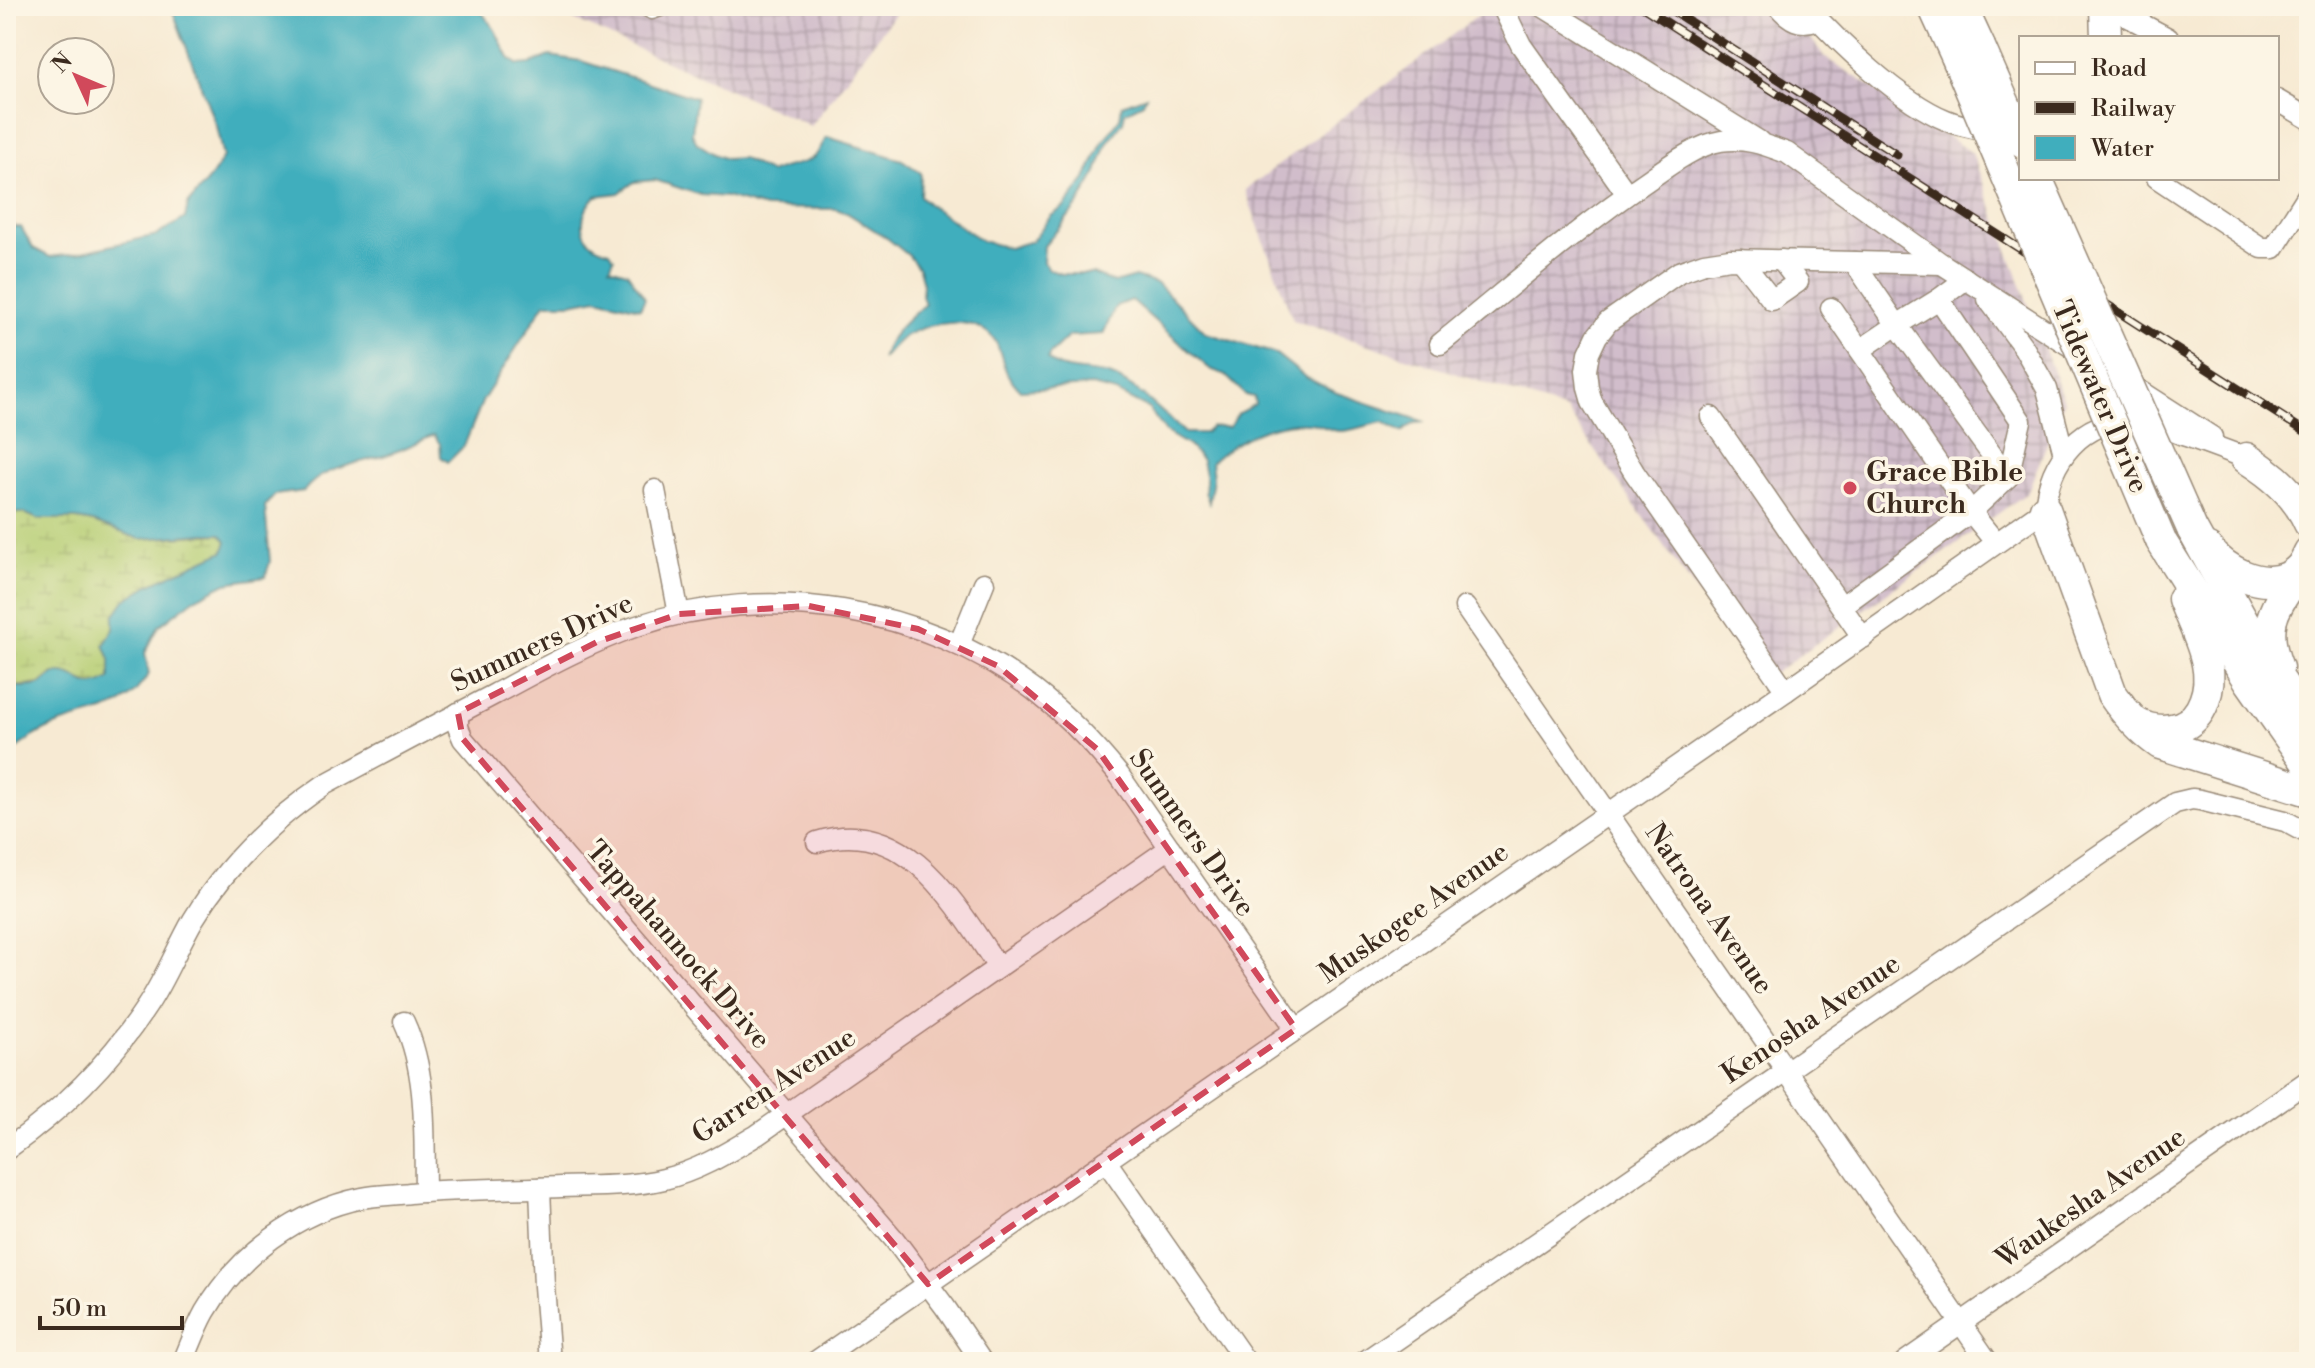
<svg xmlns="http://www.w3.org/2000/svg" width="2315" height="1368" font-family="'Libre Bodoni',serif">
  <defs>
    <pattern id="industrial-grid" width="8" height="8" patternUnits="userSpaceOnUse" patternTransform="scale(2)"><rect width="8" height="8" fill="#d1bdcb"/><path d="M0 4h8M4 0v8" fill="none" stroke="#ab9aa4"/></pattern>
    <pattern id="wetland-marsh" width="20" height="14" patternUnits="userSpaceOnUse" patternTransform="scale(2)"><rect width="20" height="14" fill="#b5cd72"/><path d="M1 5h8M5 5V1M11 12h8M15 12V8" fill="none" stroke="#9db062"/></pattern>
  </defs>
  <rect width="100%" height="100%" fill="#fcf5e5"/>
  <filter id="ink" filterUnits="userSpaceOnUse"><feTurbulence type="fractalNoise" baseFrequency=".0125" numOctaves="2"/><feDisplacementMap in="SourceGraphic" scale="16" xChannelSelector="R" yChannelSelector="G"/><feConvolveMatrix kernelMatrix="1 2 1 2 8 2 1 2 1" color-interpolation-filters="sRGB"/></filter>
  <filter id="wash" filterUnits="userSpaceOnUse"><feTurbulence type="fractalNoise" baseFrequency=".006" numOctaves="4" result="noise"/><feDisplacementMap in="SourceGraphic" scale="32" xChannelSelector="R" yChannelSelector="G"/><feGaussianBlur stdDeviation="1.8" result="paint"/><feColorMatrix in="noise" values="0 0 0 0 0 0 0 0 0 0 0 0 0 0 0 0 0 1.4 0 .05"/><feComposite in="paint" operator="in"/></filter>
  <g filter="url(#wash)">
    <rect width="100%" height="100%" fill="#f7ead3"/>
    <g fill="url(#industrial-grid)">
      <path d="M543,6H901L811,126Z"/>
      <path d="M1491,6H1786L1825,57L1972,153L2064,401L2027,493L1762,682L1566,410L1293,320L1245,190Z"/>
    </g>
    <path fill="url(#wetland-marsh)" stroke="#787c48" stroke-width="2" d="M6,513H24L38,519H77L93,522L140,539L221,534L227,541L224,551L114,629L104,645L110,659V679L101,685L82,684L71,675L52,674L40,684L13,687L6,696Z"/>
    <path fill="#40aebd" stroke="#3e6c6e" stroke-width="2" fill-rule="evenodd" d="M171,6H477L495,30L509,58L518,65L530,64L550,56L581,61L696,98L692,134L697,143L716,155L726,159L742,158L770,173C785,164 806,166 816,155C820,150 823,142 827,137L902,160L921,173L920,196L928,204L982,241L1009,248L1032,241L1051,216L1064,207L1086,179L1102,143L1120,118L1122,105L1146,96L1143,103L1125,112L1123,122L1107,144L1097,172L1078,205L1044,246L1043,262L1050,270L1061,274H1093L1114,283L1135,277L1158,284L1206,333L1276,354L1305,377L1337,393L1425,422L1414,423L1402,432L1383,422C1370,424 1353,431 1340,431C1329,431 1319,423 1309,423C1273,420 1238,438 1211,462L1213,478L1209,502L1205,492L1206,480L1202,460L1189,446L1166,432L1149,409L1116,392L1092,386L1020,390C1016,385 1011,380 1008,375C1002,364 1001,349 994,339C974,314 929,322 905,336C896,342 889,351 882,359C889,334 906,321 925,304L922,296L923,284L919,269L908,255L887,238L847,213L836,209L765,208L726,197L701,195L655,180L634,182L619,193L596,196C575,218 579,244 610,251L614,258L610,267L627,272L645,298L640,308L597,298L571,303H545L483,400L464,446L448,462L441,457L440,444L434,435C420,441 406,448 392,453C363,464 323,465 304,491L275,495L265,506L270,562L265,577L226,583L194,599L159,626L145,653L149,674C122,715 102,709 60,724C39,731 23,743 6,756V696L13,687C21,687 32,687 39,685C48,681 51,672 62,673C81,673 82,696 110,679V659L104,645L114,629V616L125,600L151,584L224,551L227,541L221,534H204L140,539L93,522L77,519H38L24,513H6V213L8,221L15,227H21L33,248L50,257L74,254L157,235L185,218L188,204L214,173L223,157L216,126ZM1131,300L1210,369L1224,374L1246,395L1254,397L1255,404L1239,413L1229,427H1212L1205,433H1185C1165,415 1134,383 1109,375C1088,369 1065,374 1048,360L1049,355L1069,336L1103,334L1116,306Z"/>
  </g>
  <g filter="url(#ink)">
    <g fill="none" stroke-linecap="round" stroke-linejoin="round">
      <g stroke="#998a78" stroke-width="23">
        <g id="minor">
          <path d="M647,6L652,9L660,6"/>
          <path d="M1502,6L1521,45L1627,194"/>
          <path d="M1542,6L1759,141"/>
          <path d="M1778,6C1790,20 1800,26 1818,19"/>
          <path d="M1806,6C1840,44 1900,101 1946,120C1962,127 1978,129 1995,132"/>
          <path d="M2119,12L2168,38"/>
          <path d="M2277,100L2309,119"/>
          <path d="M2157,178L2262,248H2274L2309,193"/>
          <path d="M1740,259L1772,300L1798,282L1781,260"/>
          <path d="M1854,262L1897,325L1939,299L1966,279"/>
          <path d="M1988,299L2024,348L2047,389L2064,454"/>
          <path d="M1831,308L1971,512L1996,543"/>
          <path d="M1440,344C1509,288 1577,228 1651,178C1671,164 1697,145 1721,141C1745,137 1765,145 1787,153L1942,264L2081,353"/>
          <path d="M1860,350L1897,325L2008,477"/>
          <path d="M2128,383L2212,437"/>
          <path d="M1711,417L1863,638"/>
          <path d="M655,490L679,614"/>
          <path d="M1842,606L1971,512L2008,477L2021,421L1939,299"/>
          <path d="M1465,607L1988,1362"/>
          <path d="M959,645L984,583"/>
          <path d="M1786,691L1634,472L1592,402L1588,388L1586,370L1589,353L1597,336L1608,322L1679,272L1704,263L1730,259L1942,264"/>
          <path d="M458,713V727L463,739L894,1239L945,1307L982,1362"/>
          <path d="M817,842C906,814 956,905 998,967"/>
          <path d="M404,1022C428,1074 424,1136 425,1192"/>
          <path d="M6,1150C63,1109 108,1065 147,1006C165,979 177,948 193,920C226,865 271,821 324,785C381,754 438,724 495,694C541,669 588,643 637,626C768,581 924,607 1034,690C1066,715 1094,744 1119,775L1296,1029"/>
          <path d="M1106,1161L1246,1362"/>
          <path d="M540,1188L544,1286L550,1362"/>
          <path d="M183,1362C190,1346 196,1328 205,1312C238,1255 298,1211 362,1198C377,1195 394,1195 410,1193C460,1189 511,1189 561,1187C596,1186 631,1187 664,1179C698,1171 727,1153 757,1135L1170,848"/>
          <path d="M815,1362L1786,691L2045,509C2049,460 2082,418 2136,421C2152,422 2168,429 2183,435C2204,442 2225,450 2246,458"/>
          <path d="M1364,1362L2175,803L2192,799L2200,800L2285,821L2309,834"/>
          <path d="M1905,1362L2309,1080"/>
        </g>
      </g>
      <g stroke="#998a78" stroke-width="33">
        <g id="highway">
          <path d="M1933,6L1956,56"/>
          <path d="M1961,6L1980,47"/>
          <path d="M2105,6L2106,38"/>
          <path d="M2246,458C2273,475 2296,494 2309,523"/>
          <path d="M2045,509L2112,694C2125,713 2141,731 2160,744L2309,791"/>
          <path d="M2192,529L2259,650L2309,723"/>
          <path d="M2161,541L2250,682L2309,766"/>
          <path d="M2208,549C2226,571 2259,589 2288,577C2293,574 2299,569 2303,565"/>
          <path d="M2278,668C2255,611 2288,599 2309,552"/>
          <path d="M2138,724C2152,731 2165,732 2180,727C2204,718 2212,687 2207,664C2203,642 2191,620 2183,599"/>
        </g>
      </g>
      <use href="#minor" stroke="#fff" stroke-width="20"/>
      <use href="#highway" stroke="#fff" stroke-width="30"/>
      <g stroke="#3b2a1e" stroke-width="9">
        <g id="rail">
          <path d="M1641,6L2309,434"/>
          <path d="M1665,6L1897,155"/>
        </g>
      </g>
      <use href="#rail" stroke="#fcf5e5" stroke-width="6" stroke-dasharray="18" stroke-linecap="butt"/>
      <g stroke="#998a78" stroke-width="33" stroke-linecap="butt">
        <g id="highway-bridge">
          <path d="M1980,47L2021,141"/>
          <path d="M1956,56L2161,541"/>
          <path d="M2037,178L2192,529"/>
        </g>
      </g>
      <use href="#highway-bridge" stroke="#fff" stroke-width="30"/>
    </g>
  </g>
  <path fill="#d1495b" fill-opacity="0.2" stroke="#d1495b" stroke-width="6" stroke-dasharray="16 10" stroke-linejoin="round" d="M809,606L918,629L998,666L1097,749L1296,1029L928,1284L463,739L458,713L597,642L679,614Z"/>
  <circle fill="#d1495b" stroke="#fcf5e5" stroke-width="3" cx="1850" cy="488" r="8"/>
  <g text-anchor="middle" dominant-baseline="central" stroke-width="7" stroke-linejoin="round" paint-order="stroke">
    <g font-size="28" fill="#3b2a1e" stroke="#fcf5e5">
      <text transform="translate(2100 397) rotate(67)">Tidewater Drive</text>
      <text transform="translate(542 643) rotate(-25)">Summers Drive</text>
      <text transform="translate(1192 833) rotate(55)">Summers Drive</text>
      <text transform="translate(1709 909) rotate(55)">Natrona Avenue</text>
      <text transform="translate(1414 913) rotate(-35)">Muskogee Avenue</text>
      <text transform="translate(678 945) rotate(49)">Tappahannock Drive</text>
      <text transform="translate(1811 1019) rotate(-34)">Kenosha Avenue</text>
      <text transform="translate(774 1086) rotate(-33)">Garren Avenue</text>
      <text transform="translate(2091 1198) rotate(-35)">Waukesha Avenue</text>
    </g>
    <g font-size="28" font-weight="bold" fill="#3b2a1e" stroke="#fcf5e5" text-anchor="start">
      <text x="1866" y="472">Grace Bible<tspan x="1866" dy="32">Church</tspan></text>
    </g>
  </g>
  <rect width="2315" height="1368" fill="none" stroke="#fcf5e5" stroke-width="32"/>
  <rect x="2019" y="36" width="260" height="144" fill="#fcf5e5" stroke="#afa495" stroke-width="2"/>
  <rect x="2035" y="62" width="40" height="12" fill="#ffffff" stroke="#afa495" stroke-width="2"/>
  <text x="2091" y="76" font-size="24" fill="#3b2a1e">Road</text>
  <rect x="2035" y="102" width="40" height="12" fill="#3b2a1e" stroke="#afa495" stroke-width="2"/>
  <text x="2091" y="116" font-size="24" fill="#3b2a1e">Railway</text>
  <rect x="2035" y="136" width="40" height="24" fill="#40aebd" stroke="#afa495" stroke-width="2"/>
  <text x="2091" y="156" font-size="24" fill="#3b2a1e">Water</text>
  <g transform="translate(76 76) rotate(314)"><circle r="38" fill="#fcf5e5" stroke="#afa495" stroke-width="2"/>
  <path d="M0-6L14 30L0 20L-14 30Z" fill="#d1495b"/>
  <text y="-12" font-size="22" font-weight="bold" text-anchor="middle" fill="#3b2a1e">N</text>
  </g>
  <path d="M40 1316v12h142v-12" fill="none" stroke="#3b2a1e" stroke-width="4"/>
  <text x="52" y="1316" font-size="24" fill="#3b2a1e" stroke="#fcf5e5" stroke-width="6" paint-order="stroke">50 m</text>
</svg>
